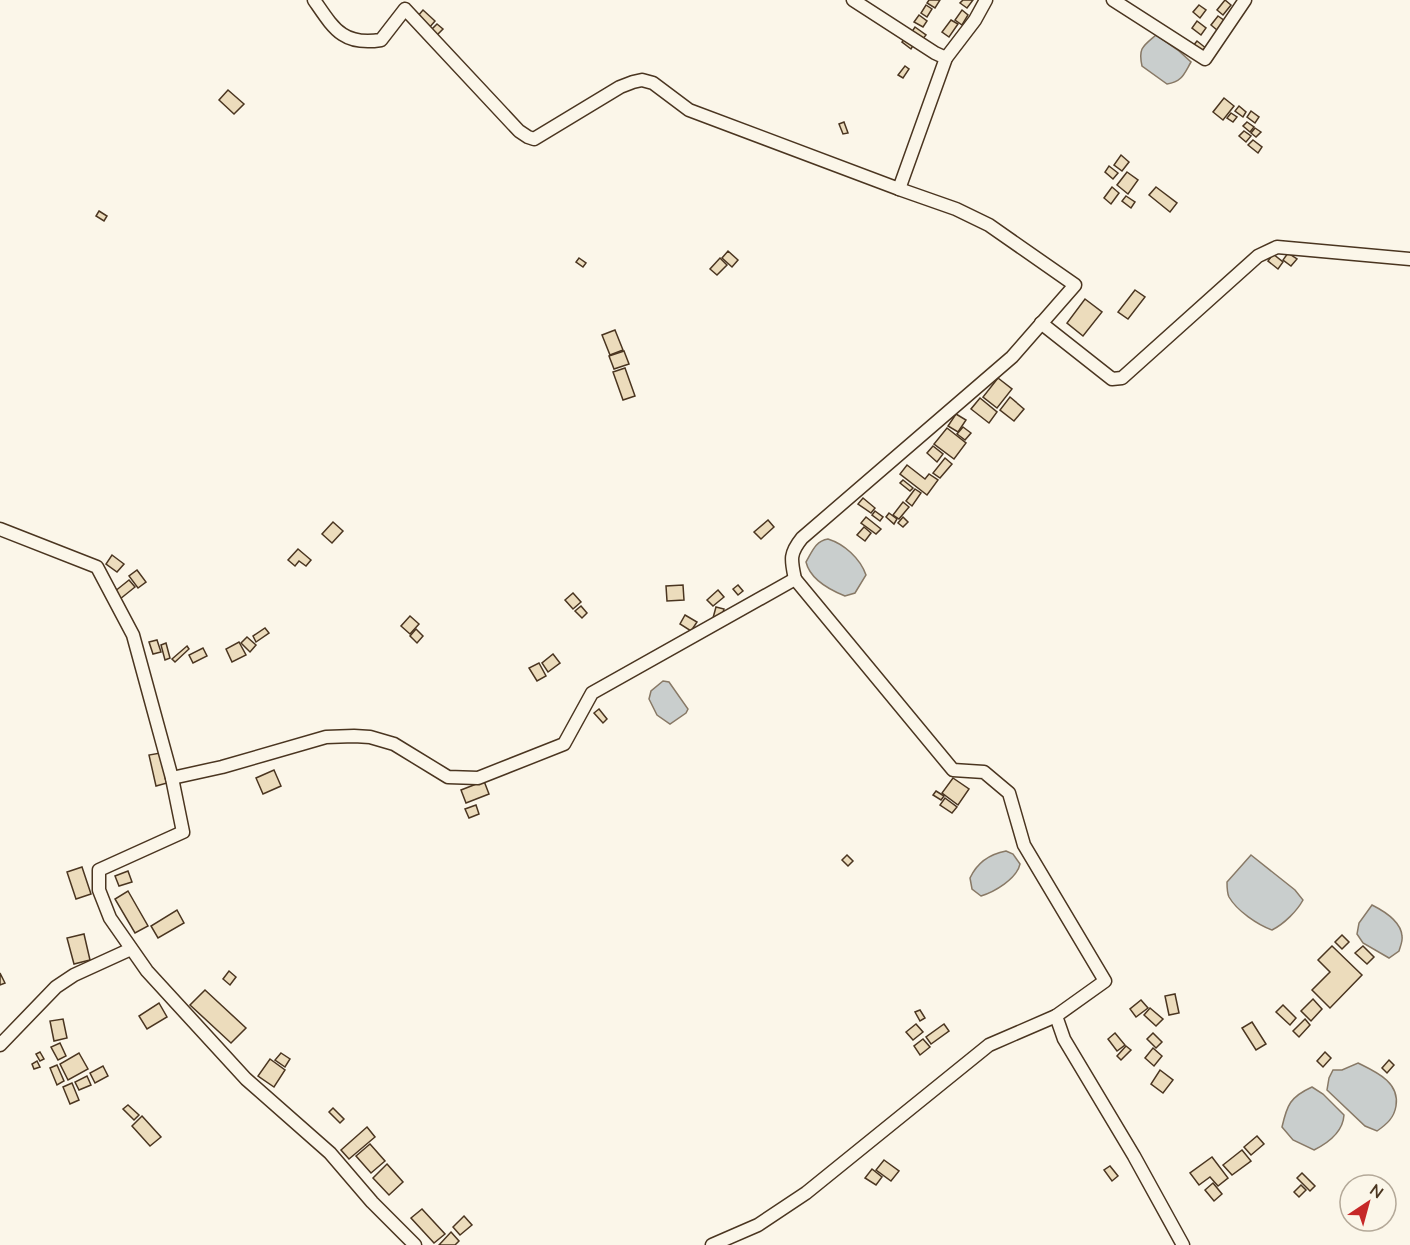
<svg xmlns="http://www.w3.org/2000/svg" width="1410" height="1245" font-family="'Nunito Sans',sans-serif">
  <rect width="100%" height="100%" fill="#fbf6e9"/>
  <g fill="#c9cecd" stroke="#887966" stroke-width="1.5">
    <path d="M1156,35L1179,51L1191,62C1184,74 1182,82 1167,84L1142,66C1138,48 1143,46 1156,35Z"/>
    <path d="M828,539C844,544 860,558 866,575L855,593L845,596C830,590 810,579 806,562C812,552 815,541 828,539Z"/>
    <path d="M663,681L669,682L688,709L686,713L670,724L657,715L649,699L651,691Z"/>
    <path d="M1006,851L1013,854L1020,864C1017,879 994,892 981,896L972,889L970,878C977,863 990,854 1006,851Z"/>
    <path d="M1251,855L1295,890L1303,900C1297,911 1284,924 1272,930C1258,925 1237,911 1229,897C1227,893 1227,887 1227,882Z"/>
    <path d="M1372,905C1384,911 1401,921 1402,936C1403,941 1400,947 1399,951L1389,958L1363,943L1357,934L1359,923Z"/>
    <path d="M1358,1063C1376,1072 1400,1082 1396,1106C1394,1118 1387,1124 1377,1131L1365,1126L1327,1090L1329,1078L1333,1070H1342Z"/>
    <path d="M1312,1087L1323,1094L1344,1115C1343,1132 1328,1143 1314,1150L1293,1140L1282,1127C1287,1105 1290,1097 1312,1087Z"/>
  </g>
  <g fill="#ecdcbc" stroke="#4a3520" stroke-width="1.5">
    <path d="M929,0H940L935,8L927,3Z"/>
    <path d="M963,0H973L967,8L960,3Z"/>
    <path d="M1225,0L1231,5L1223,15L1217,10Z"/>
    <path d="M926,5L932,9L927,17L921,13Z"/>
    <path d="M1199,5L1206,10L1200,18L1193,12Z"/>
    <path d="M423,10L435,21L429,28L417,17Z"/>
    <path d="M962,10L968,15L962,25L955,20Z"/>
    <path d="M919,15L927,21L923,27L914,22Z"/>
    <path d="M1218,16L1225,21L1217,30L1211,25Z"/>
    <path d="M951,20L958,24L949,37L942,32Z"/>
    <path d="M1197,21L1206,28L1201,35L1192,28Z"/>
    <path d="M437,24L443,29L437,35L431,30Z"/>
    <path d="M915,27L926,35L921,41L911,33Z"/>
    <path d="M905,38L914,44L911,49L902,42Z"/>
    <path d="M1197,41L1207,49L1203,54L1193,46Z"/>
    <path d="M905,66L909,69L903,78L898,75Z"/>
    <path d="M228,90L244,104L234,114L219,100Z"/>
    <path d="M1224,98L1234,106L1223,120L1213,112Z"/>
    <path d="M1239,106L1246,112L1243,117L1235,111Z"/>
    <path d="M1251,111L1259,117L1255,123L1247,117Z"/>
    <path d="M1231,113L1237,117L1233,122L1227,118Z"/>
    <path d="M844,122L848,133L843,134L839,124Z"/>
    <path d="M1247,122L1254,127L1250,132L1243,126Z"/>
    <path d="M1255,128L1261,132L1256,137L1251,133Z"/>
    <path d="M1244,131L1251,136L1246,142L1239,136Z"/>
    <path d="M1253,140L1262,147L1258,153L1248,145Z"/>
    <path d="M1121,155L1129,162L1122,171L1114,165Z"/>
    <path d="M1109,166L1118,173L1113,179L1105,172Z"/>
    <path d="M1127,172L1138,180L1128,194L1117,185Z"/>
    <path d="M1112,187L1119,193L1111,204L1104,198Z"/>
    <path d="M1156,187L1177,203L1170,212L1149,195Z"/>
    <path d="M1126,196L1135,202L1131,208L1122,201Z"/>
    <path d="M99,211L107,216L104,221L96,216Z"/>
    <path d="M728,251L738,260L732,267L722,258Z"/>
    <path d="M1288,253L1297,259L1291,266L1283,260Z"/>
    <path d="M1273,254L1283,262L1278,269L1268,261Z"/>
    <path d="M579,258L586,263L583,267L576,262Z"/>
    <path d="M720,258L727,265L717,275L710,269Z"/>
    <path d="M1135,290L1145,297L1128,319L1118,312Z"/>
    <path d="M1085,299L1102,312L1083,336L1067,323Z"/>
    <path d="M615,330L623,350L610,355L602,335Z"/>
    <path d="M624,351L629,364L614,369L609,356Z"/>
    <path d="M625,368L635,396L623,400L613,372Z"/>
    <path d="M998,378L1012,389L997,408L983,397Z"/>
    <path d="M1010,397L1024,409L1014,421L1000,410Z"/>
    <path d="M980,398L997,412L989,423L971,409Z"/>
    <path d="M956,414L966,420L958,432L948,426Z"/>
    <path d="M963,427L971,433L965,440L957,434Z"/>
    <path d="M947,428L966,443L954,459L934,444Z"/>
    <path d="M933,446L943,454L937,462L927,453Z"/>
    <path d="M945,458L952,464L940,478L933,473Z"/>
    <path d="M907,465L925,479L929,474L938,480L927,495L900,474Z"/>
    <path d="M903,480L913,488L910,491L900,483Z"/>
    <path d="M915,489L921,493L912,506L906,501Z"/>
    <path d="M863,498L875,508L871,513L858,504Z"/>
    <path d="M903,502L909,507L899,519L893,515Z"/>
    <path d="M875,511L883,517L880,521L872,515Z"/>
    <path d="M889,513L897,519L894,524L886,517Z"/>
    <path d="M866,517L881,529L876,534L861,523Z"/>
    <path d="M903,517L908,522L903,527L898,523Z"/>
    <path d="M768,520L774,527L761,539L754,532Z"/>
    <path d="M333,522L343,531L332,543L322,534Z"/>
    <path d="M864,527L871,533L865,541L857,535Z"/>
    <path d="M298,549L311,560L306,566L299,561L295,566L288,560Z"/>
    <path d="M112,555L124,564L117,572L106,564Z"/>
    <path d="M137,570L146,582L138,588L129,576Z"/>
    <path d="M129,580L135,587L120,599L114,592Z"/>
    <path d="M683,585L684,600L667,601L666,586Z"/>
    <path d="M738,585L743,591L738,595L733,589Z"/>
    <path d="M718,590L724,597L713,606L707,600Z"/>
    <path d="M573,593L581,602L573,609L565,600Z"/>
    <path d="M581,606L587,613L582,618L575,611Z"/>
    <path d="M716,607L724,609L721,620L713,618Z"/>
    <path d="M685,615L697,622L691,631L680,624Z"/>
    <path d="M410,616L419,624L410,634L401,626Z"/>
    <path d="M265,628L269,633L256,642L253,636Z"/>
    <path d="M416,629L423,636L417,643L410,636Z"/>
    <path d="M247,637L256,645L250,652L241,643Z"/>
    <path d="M157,640L161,652L153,654L149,642Z"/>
    <path d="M239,642L246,655L232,662L226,649Z"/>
    <path d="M166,643L170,658L165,660L161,645Z"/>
    <path d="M187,646L189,649L175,662L172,659Z"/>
    <path d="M203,648L207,656L193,663L189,655Z"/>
    <path d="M553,654L560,663L548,672L542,663Z"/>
    <path d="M539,663L546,676L537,681L529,668Z"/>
    <path d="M599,709L607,719L603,723L594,713Z"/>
    <path d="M160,753L167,783L156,786L149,755Z"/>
    <path d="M274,770L281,786L263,794L256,778Z"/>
    <path d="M953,778L969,789L958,805L942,793Z"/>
    <path d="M484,781L489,794L466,803L461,790Z"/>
    <path d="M936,791L944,796L941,800L933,795Z"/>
    <path d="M945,798L957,807L952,813L940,805Z"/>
    <path d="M476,805L479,814L469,818L465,809Z"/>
    <path d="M847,855L853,861L848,866L842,860Z"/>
    <path d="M82,867L91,894L76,899L67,872Z"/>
    <path d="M128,871L132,882L119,886L115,876Z"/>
    <path d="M128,891L148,926L135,933L115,899Z"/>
    <path d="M177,910L184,923L158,938L151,926Z"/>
    <path d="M84,934L90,960L74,964L67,938Z"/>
    <path d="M1342,935L1349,942L1342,949L1335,942Z"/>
    <path d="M1332,946L1362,975L1330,1008L1312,990L1330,972L1318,960Z"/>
    <path d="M1363,946L1374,957L1367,964L1355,953Z"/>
    <path d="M229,971L236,977L230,985L223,979Z"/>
    <path d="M0,973L5,983L0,985Z"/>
    <path d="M205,990L246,1028L231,1043L190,1005Z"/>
    <path d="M1175,994L1179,1013L1169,1015L1165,996Z"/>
    <path d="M1313,999L1322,1009L1311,1021L1301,1011Z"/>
    <path d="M1141,1000L1148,1008L1136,1017L1130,1009Z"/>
    <path d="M159,1003L167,1017L147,1029L139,1016Z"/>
    <path d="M1283,1005L1296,1018L1290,1025L1276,1012Z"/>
    <path d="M1150,1008L1163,1019L1156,1026L1144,1015Z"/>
    <path d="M920,1010L925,1018L920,1021L915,1012Z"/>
    <path d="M63,1019L67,1038L54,1041L50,1021Z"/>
    <path d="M1305,1019L1310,1025L1299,1037L1293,1031Z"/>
    <path d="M1252,1022L1266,1044L1256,1050L1242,1028Z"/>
    <path d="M916,1024L923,1032L913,1040L906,1032Z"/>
    <path d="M944,1024L949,1031L931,1044L926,1037Z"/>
    <path d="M1115,1033L1125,1045L1117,1051L1108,1039Z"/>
    <path d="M1153,1033L1162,1042L1156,1048L1147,1039Z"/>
    <path d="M923,1039L930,1047L920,1055L914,1046Z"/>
    <path d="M60,1043L66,1056L58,1060L51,1047Z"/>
    <path d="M1126,1046L1131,1050L1121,1060L1117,1056Z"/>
    <path d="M1153,1048L1162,1056L1154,1066L1145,1058Z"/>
    <path d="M40,1052L44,1059L40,1061L36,1054Z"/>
    <path d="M1325,1052L1331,1058L1323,1067L1317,1061Z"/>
    <path d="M79,1053L88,1069L68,1080L60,1064Z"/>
    <path d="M281,1053L290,1059L285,1067L275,1060Z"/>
    <path d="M270,1059L285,1070L274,1087L258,1076Z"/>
    <path d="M1389,1060L1394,1065L1387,1073L1382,1068Z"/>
    <path d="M37,1061L40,1067L34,1069L32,1064Z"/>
    <path d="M57,1065L64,1081L57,1085L50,1068Z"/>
    <path d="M103,1066L108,1076L95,1083L90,1073Z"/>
    <path d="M1160,1070L1173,1080L1163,1093L1151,1084Z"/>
    <path d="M87,1076L91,1085L79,1090L75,1082Z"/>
    <path d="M72,1083L79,1100L70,1104L63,1087Z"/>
    <path d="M128,1105L139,1115L134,1120L123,1109Z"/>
    <path d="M333,1108L344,1119L340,1123L329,1112Z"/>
    <path d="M142,1116L161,1137L150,1146L132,1126Z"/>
    <path d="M367,1127L375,1137L349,1159L341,1150Z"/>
    <path d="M1257,1136L1264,1144L1251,1155L1244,1147Z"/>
    <path d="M370,1144L385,1161L371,1173L356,1156Z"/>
    <path d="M1242,1150L1251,1161L1232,1175L1223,1165Z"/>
    <path d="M1212,1157L1228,1178L1218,1186L1210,1177L1199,1185L1190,1173Z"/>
    <path d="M884,1160L899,1171L891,1181L876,1170Z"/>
    <path d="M387,1164L403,1182L389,1195L373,1178Z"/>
    <path d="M1110,1166L1118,1176L1112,1181L1104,1170Z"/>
    <path d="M872,1169L882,1177L876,1185L865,1178Z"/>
    <path d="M1302,1173L1315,1186L1310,1191L1297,1178Z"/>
    <path d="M1213,1183L1222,1194L1214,1201L1205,1190Z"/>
    <path d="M1301,1185L1306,1190L1299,1197L1294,1192Z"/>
    <path d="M422,1209L445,1234L434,1243L411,1218Z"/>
    <path d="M464,1216L472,1225L460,1235L453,1227Z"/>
    <path d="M451,1232L459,1241L455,1245H439Z"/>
  </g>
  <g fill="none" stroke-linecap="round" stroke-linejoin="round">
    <g stroke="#4a3520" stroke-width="15">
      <g id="minor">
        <path d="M314,0C334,29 343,46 381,40L405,9L519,131L528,137L534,139L620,87L633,82L642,80L653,83L689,110L899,189L946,58L975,20L986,0"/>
        <path d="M853,0L935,53L946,58"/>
        <path d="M1113,0L1205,59L1245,0"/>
        <path d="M1041,323L1112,379L1122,378L1258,256L1277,247L1410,259"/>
        <path d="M0,529L97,567L133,635L172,778L183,832L99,870V890L110,918L147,971L246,1079L330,1153L372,1202L415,1245"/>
        <path d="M795,579C791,560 789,554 802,538L1012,357L1075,285L989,225L956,209L899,189"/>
        <path d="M172,778L222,767L326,737L354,736L370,737L394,744L448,777L478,778L564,744L592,693L795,579L953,770L984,772L1009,793L1024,845L1105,981L1056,1016L1064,1039L1134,1156L1183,1245"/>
        <path d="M0,1045L56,987L74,975L131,949"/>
        <path d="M712,1245L758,1225L806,1193L989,1045L1056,1016"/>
      </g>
    </g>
    <use href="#minor" stroke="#fbf6e9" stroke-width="12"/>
  </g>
  <g transform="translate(1368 1203) rotate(36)"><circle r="28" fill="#fbf6e9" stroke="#b4a999" stroke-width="1.5"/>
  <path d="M0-4.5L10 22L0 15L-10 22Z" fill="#c62828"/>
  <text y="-9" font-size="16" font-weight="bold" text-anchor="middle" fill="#4a3520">N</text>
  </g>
</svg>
